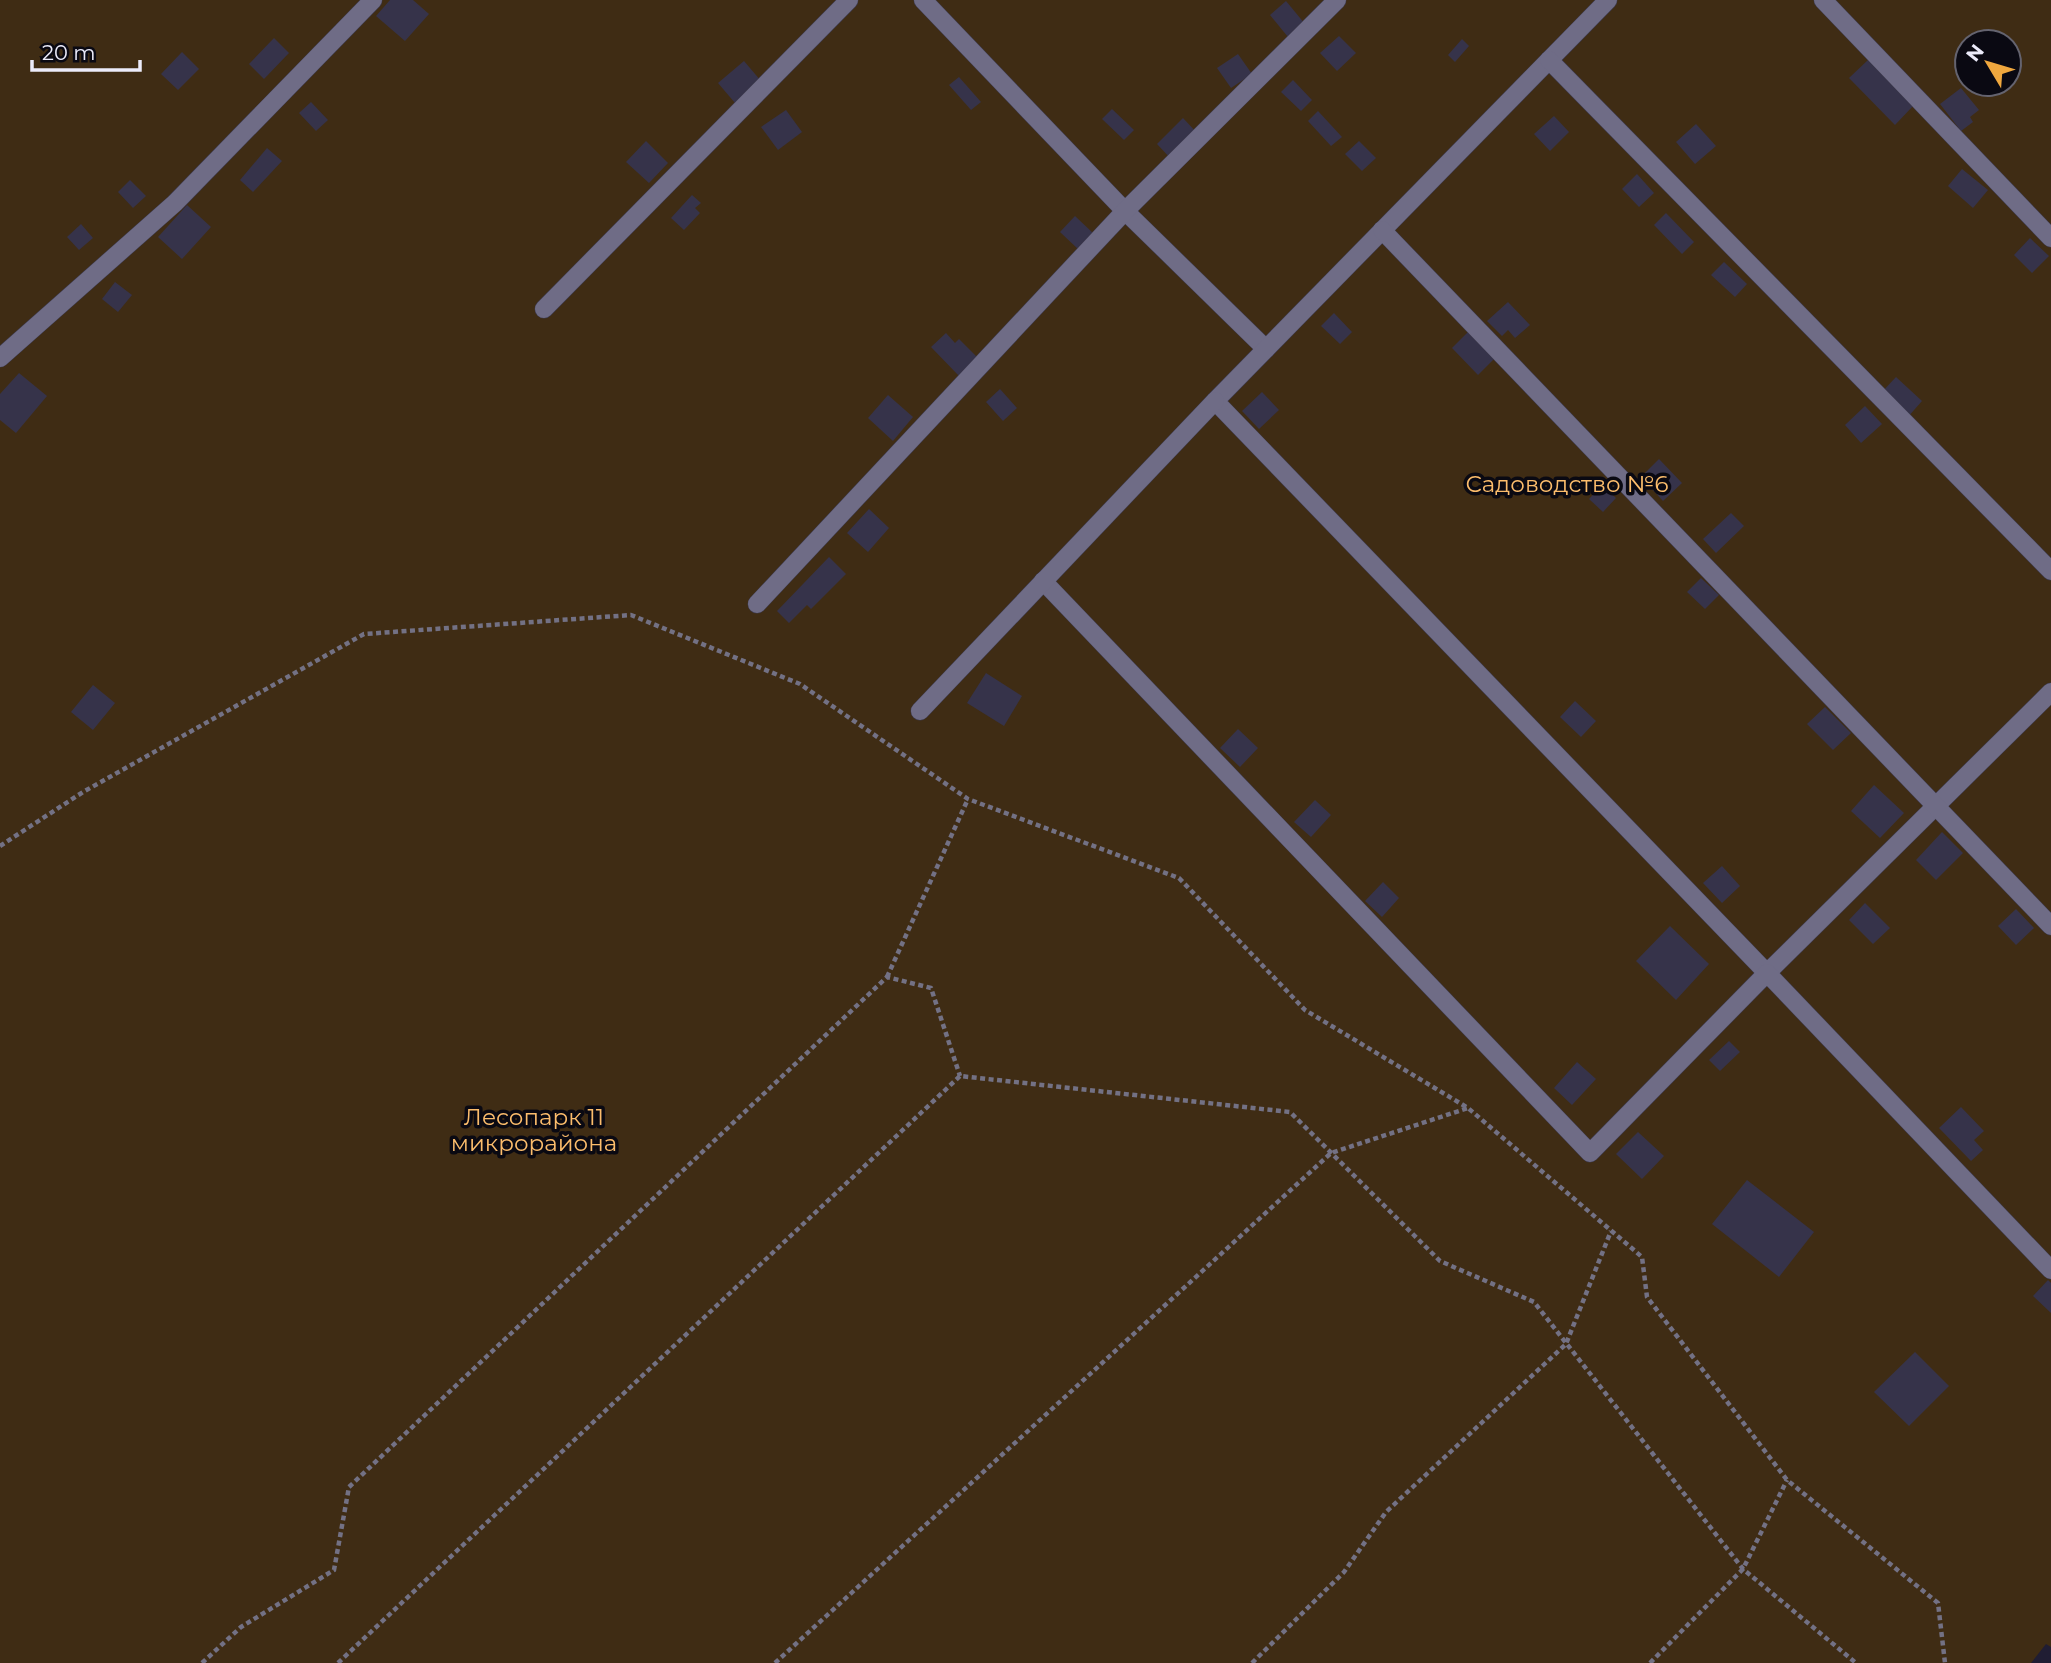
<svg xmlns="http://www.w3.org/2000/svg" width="2051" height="1663" font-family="Montserrat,sans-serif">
  <rect width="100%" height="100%" fill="#201d33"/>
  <path fill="#3f2c14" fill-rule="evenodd" d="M0,0H2051V1647L2046,1644L2031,1663H0ZM1967,42H2009V84H1967Z"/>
  <g fill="#36334a">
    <path d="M390,0H413L429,14L405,41L376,16Z"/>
    <path d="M1286,1L1305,24L1288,37L1270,15Z"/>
    <path d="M1339,36L1356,53L1337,71L1320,53Z"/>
    <path d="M274,38L289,53L264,79L249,64Z"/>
    <path d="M1462,39L1469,46L1455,62L1448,55Z"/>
    <path d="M182,52L199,69L178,90L161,74Z"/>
    <path d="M1238,54L1252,74L1231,88L1217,68Z"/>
    <path d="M1868,60L1913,106L1895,125L1849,78Z"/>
    <path d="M744,61L761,81L735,103L718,83Z"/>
    <path d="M959,77L981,102L971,110L949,85Z"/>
    <path d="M1293,80L1312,100L1301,111L1281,92Z"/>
    <path d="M1961,88L1979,110L1970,117L1973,122L1961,131L1940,104Z"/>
    <path d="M311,102L328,120L316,131L299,113Z"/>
    <path d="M1112,109L1134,130L1124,140L1102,119Z"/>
    <path d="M786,110L802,132L778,150L761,127Z"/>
    <path d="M1318,111L1342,137L1331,146L1308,121Z"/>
    <path d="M1554,116L1569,132L1550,151L1534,134Z"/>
    <path d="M1183,118L1198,134L1172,160L1157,144Z"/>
    <path d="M1696,124L1716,146L1695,164L1676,142Z"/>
    <path d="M646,141L668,163L649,183L626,162Z"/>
    <path d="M1359,141L1376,158L1362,171L1345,154Z"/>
    <path d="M267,148L282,161L253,192L240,180Z"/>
    <path d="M1962,169L1988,190L1973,208L1948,186Z"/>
    <path d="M1637,174L1654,193L1639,207L1622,189Z"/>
    <path d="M130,180L146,196L133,208L118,192Z"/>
    <path d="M692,195L701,203L695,208L700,213L684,230L671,218Z"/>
    <path d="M187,205L211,227L182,259L158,237Z"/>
    <path d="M1666,213L1694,242L1682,254L1654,225Z"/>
    <path d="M1075,216L1094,234L1079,250L1060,232Z"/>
    <path d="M81,224L93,238L79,250L67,237Z"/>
    <path d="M2030,238L2049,256L2032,273L2014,255Z"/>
    <path d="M1724,262L1747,284L1735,297L1711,275Z"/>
    <path d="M115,282L132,295L118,312L102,299Z"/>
    <path d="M1508,302L1530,325L1515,338L1508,330L1502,336L1487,321Z"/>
    <path d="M1334,313L1352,332L1340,344L1321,326Z"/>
    <path d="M1469,331L1495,358L1478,375L1452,348Z"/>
    <path d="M946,333L955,343L959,339L978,358L959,376L931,347Z"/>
    <path d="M19,373L47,396L16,433L0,420V394Z"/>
    <path d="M1896,377L1922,401L1907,418L1881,393Z"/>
    <path d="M1000,389L1017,408L1003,421L986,402Z"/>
    <path d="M1262,392L1279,410L1259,429L1242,411Z"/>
    <path d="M888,395L913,417L893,441L868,418Z"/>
    <path d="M1865,406L1882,424L1861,443L1845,425Z"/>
    <path d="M1659,459L1682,483L1663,501L1641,477Z"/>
    <path d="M1602,485L1616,498L1603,512L1589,499Z"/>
    <path d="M869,509L889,528L868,552L847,533Z"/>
    <path d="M1731,513L1744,526L1716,553L1703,539Z"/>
    <path d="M829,557L846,574L811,609L807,605L789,623L777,611Z"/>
    <path d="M1701,578L1719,595L1705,609L1687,592Z"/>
    <path d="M986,673L1022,696L1004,726L967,703Z"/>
    <path d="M93,685L115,703L93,730L71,712Z"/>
    <path d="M1575,701L1596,721L1581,737L1560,717Z"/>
    <path d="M1825,707L1851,733L1833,750L1807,724Z"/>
    <path d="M1238,729L1258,748L1240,767L1220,748Z"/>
    <path d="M1874,785L1904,813L1880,838L1851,811Z"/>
    <path d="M1315,800L1331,815L1311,837L1294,822Z"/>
    <path d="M1942,832L1963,853L1936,880L1916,860Z"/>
    <path d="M1722,866L1740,886L1722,903L1703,883Z"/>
    <path d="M1383,882L1399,898L1382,917L1365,901Z"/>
    <path d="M1865,903L1890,928L1873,944L1849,920Z"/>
    <path d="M2016,909L2034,928L2016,945L1998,926Z"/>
    <path d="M1670,926L1709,964L1676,1000L1636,961Z"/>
    <path d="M1729,1041L1740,1052L1720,1071L1709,1060Z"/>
    <path d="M1577,1062L1596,1079L1572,1105L1554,1088Z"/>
    <path d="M1961,1107L1984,1131L1974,1140L1983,1150L1971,1161L1939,1128Z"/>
    <path d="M1638,1132L1664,1156L1642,1179L1616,1154Z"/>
    <path d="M1747,1180L1814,1232L1779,1277L1712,1224Z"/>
    <path d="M2048,1280L2051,1283V1313L2033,1296Z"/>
    <path d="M1915,1352L1949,1386L1909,1426L1874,1392Z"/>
  </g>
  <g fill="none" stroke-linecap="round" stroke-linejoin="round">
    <g stroke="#3c394b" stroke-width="19">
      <g id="lane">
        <path d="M923,0L1125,211L1266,349"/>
        <path d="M1608,0L1215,401L1767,973L2051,692"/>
        <path d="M1823,0L2051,238"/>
        <path d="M1549,60L2051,571"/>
        <path d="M1382,230L2051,926"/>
        <path d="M544,309L849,0"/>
        <path d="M0,358L175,203L373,0"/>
        <path d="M1043,581L1590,1153L1767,973L2051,1270"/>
        <path d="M757,604L1125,211L1337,0"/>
        <path d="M920,711L1215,401"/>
      </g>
    </g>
    <g stroke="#737184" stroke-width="4.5" stroke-dasharray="5 3.5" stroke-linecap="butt">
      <path d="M0,846L83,792L364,634L631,615L800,684L968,799L1179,878L1305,1010L1468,1108L1642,1257L1647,1297L1787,1480L1938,1603L1945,1663"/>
      <path d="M887,977L968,799"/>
      <path d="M202,1663L241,1627L334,1570L349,1487L887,977L931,988L960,1076"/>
      <path d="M338,1663L960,1076L1290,1112L1440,1261L1534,1302L1743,1569L1856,1663"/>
      <path d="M775,1663L1331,1153L1468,1108"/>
      <path d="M1252,1663L1344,1572L1386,1512L1566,1344L1611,1231"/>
      <path d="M1650,1663L1743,1569L1787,1480"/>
    </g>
    <use href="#lane" stroke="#6f6c86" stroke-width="18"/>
  </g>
  <g text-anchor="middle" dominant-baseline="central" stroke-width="7" stroke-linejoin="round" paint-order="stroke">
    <g font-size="23" fill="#fcbd6c" stroke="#0a0912">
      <text x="1567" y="484">Садоводство №6</text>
      <text x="534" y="1117">Лесопарк 11<tspan x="534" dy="26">микрорайона</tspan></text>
    </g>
  </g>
  <g transform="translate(1988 63) rotate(308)"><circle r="33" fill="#0a0912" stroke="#64636f" stroke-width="2"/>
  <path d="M0-5L12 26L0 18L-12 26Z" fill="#efa73e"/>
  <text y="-10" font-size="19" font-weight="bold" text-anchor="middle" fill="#ecebfa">N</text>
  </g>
  <path d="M32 60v10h108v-10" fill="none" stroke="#ecebfa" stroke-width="3.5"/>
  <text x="42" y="60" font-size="21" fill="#ecebfa" stroke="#0a0912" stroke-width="5" paint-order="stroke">20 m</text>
</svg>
